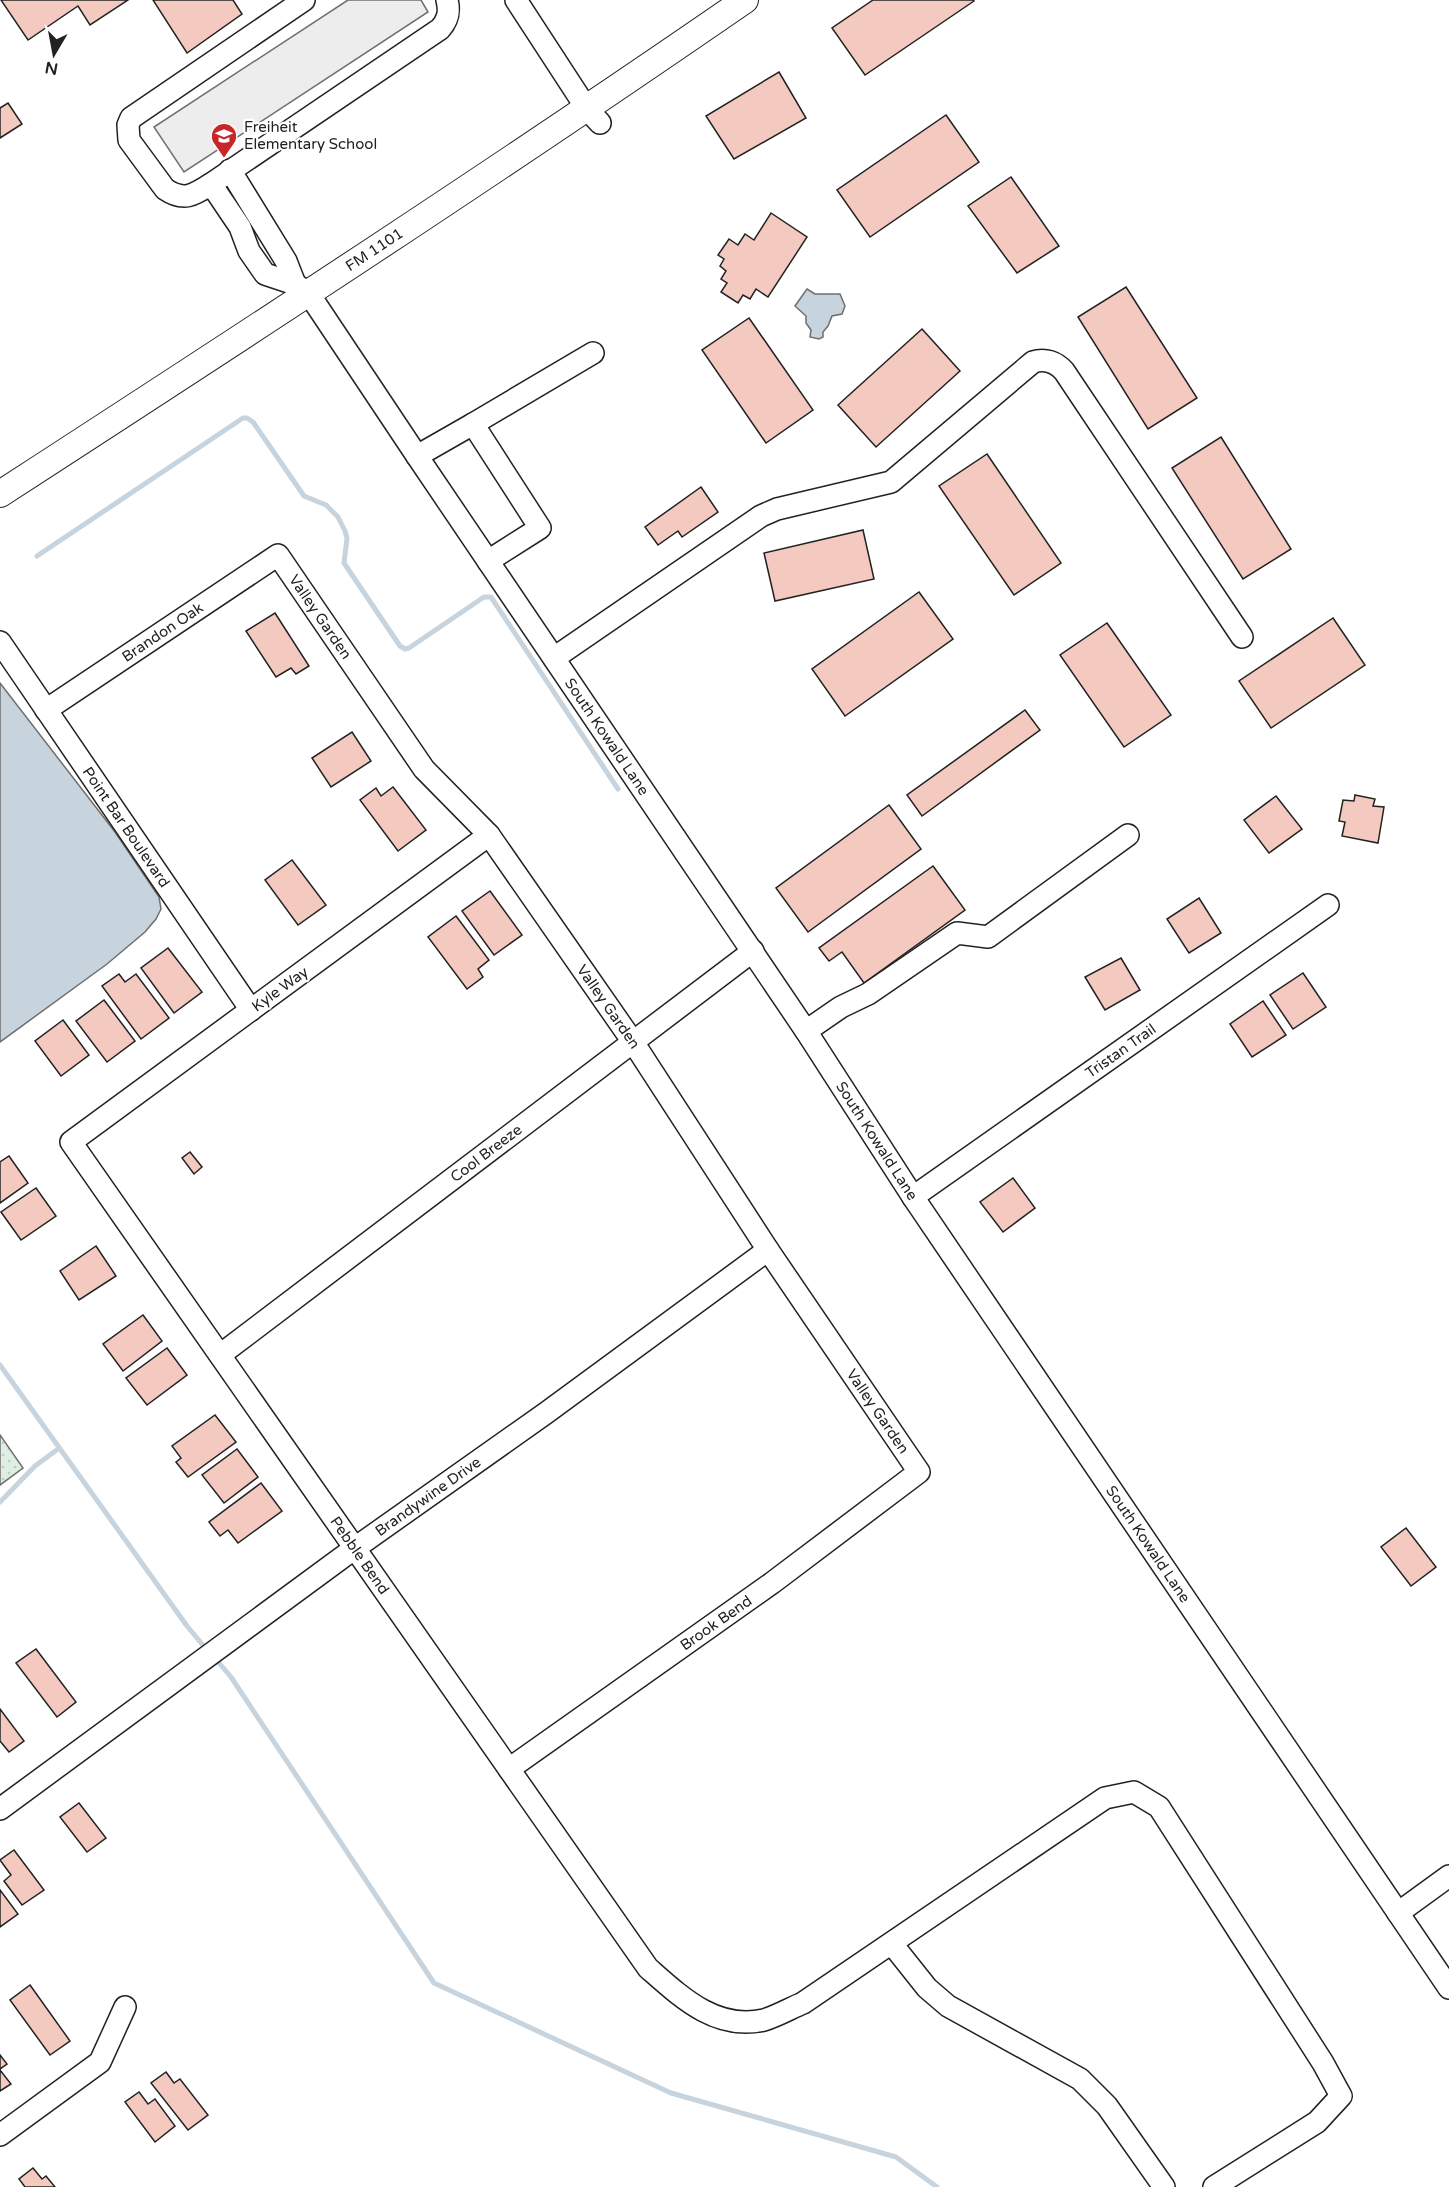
<svg xmlns="http://www.w3.org/2000/svg" width="1449" height="2187" font-family="'Varela Round',sans-serif">
  <defs>
    <pattern id="park-dots" width="8" height="8" patternUnits="userSpaceOnUse" patternTransform="scale(1.5)"><rect width="8" height="8" fill="#e0efe3"/><path d="M2 2h.1M6 6h.1" fill="none" stroke="#c0cdc2" stroke-width="1.8" stroke-linecap="round"/></pattern>
  </defs>
  <rect width="100%" height="100%" fill="#fff"/>
  <path fill="url(#park-dots)" stroke="#6f6f6f" stroke-width="1.5" d="M0,1435L23,1468L0,1485Z"/>
  <path fill="#ededed" stroke="#6f6f6f" stroke-width="1.5" d="M348,0H421L428,12L184,172L154,127Z"/>
  <g fill="#c7d3dd" stroke="#6f6f6f" stroke-width="1.5">
    <path d="M807,289L815,294H840L845,306L842,314L832,316L828,326L823,332V337L819,339L810,337L811,330L806,323V316L795,306Z"/>
    <path d="M0,683L115,832L159,897L161,909L156,919L145,932L107,964L0,1042Z"/>
  </g>
  <g fill="none" stroke-linecap="round" stroke-linejoin="round">
    <g stroke="#c7d3dd" stroke-width="5">
      <path d="M37,556L243,418H247L253,422L304,496L326,505L338,517L345,531L347,538L344,563L400,646L405,649L409,648L484,597H491L618,789"/>
      <path d="M0,1365L187,1626L207,1650"/>
      <path d="M0,1502L35,1466L58,1449"/>
      <path d="M214,1657L231,1677L434,1983L671,2093L896,2157L937,2187"/>
    </g>
  </g>
  <g fill="#f3c9c0" stroke="#222" stroke-width="1.5">
    <path d="M1,0H128L90,25L78,6L28,40Z"/>
    <path d="M153,0H233L242,14L187,53Z"/>
    <path d="M873,0H973L974,1L865,75L832,28Z"/>
    <path d="M779,72L806,118L734,159L706,116Z"/>
    <path d="M8,103L22,124L0,138V108Z"/>
    <path d="M946,115L979,162L870,237L837,190Z"/>
    <path d="M1011,177L1059,246L1017,273L968,206Z"/>
    <path d="M771,213L807,237L768,297L756,289L750,299L743,295L738,303L721,292L727,283L721,279L726,271L720,266L724,259L718,255L729,239L738,245L745,234L754,240Z"/>
    <path d="M1126,287L1197,398L1148,429L1078,317Z"/>
    <path d="M749,318L813,410L766,443L702,350Z"/>
    <path d="M922,329L960,371L876,447L838,405Z"/>
    <path d="M1221,437L1291,549L1243,579L1172,468Z"/>
    <path d="M987,454L1061,563L1014,595L939,486Z"/>
    <path d="M701,487L718,512L682,537L678,531L658,545L645,527Z"/>
    <path d="M863,530L874,579L775,601L764,553Z"/>
    <path d="M919,592L953,639L845,716L812,669Z"/>
    <path d="M275,613L309,666L296,674L291,668L276,677L246,631Z"/>
    <path d="M1333,618L1365,665L1271,728L1239,681Z"/>
    <path d="M1107,623L1171,715L1124,747L1060,655Z"/>
    <path d="M1025,710L1040,730L922,816L907,795Z"/>
    <path d="M352,732L371,761L331,787L312,758Z"/>
    <path d="M393,787L426,830L398,851L360,800L376,788L381,796Z"/>
    <path d="M1355,795L1375,799L1373,806L1384,807L1378,843L1342,836L1345,822L1339,821L1343,800L1354,801Z"/>
    <path d="M1276,796L1302,829L1269,853L1244,820Z"/>
    <path d="M889,805L921,849L808,932L776,888Z"/>
    <path d="M292,860L326,905L298,925L265,880Z"/>
    <path d="M933,866L965,910L864,983L842,952L829,961L819,948Z"/>
    <path d="M490,891L522,935L494,955L462,911Z"/>
    <path d="M1199,898L1221,933L1189,953L1167,919Z"/>
    <path d="M456,916L489,960L478,969L483,977L467,989L428,937Z"/>
    <path d="M168,948L202,992L174,1013L141,968Z"/>
    <path d="M1121,958L1140,990L1105,1010L1085,977Z"/>
    <path d="M1303,973L1326,1007L1293,1029L1270,995Z"/>
    <path d="M119,974L125,982L136,974L169,1018L141,1039L102,986Z"/>
    <path d="M104,1000L135,1041L107,1062L76,1021Z"/>
    <path d="M1263,1001L1286,1035L1252,1057L1230,1024Z"/>
    <path d="M63,1020L89,1055L61,1076L35,1041Z"/>
    <path d="M190,1152L202,1167L194,1174L182,1158Z"/>
    <path d="M9,1156L28,1183L0,1203V1162Z"/>
    <path d="M1013,1178L1035,1208L1003,1232L980,1202Z"/>
    <path d="M36,1188L56,1216L21,1240L1,1212Z"/>
    <path d="M96,1246L116,1276L79,1300L60,1271Z"/>
    <path d="M143,1315L162,1341L123,1371L103,1344Z"/>
    <path d="M167,1348L187,1375L147,1405L126,1378Z"/>
    <path d="M215,1415L236,1442L188,1477L176,1462L181,1458L172,1446Z"/>
    <path d="M237,1449L258,1477L224,1503L202,1475Z"/>
    <path d="M261,1483L282,1511L238,1543L228,1530L220,1536L209,1522Z"/>
    <path d="M1406,1528L1436,1567L1411,1586L1381,1547Z"/>
    <path d="M36,1649L76,1702L57,1717L16,1663Z"/>
    <path d="M0,1709L24,1741L9,1752L0,1741Z"/>
    <path d="M79,1803L106,1838L87,1852L60,1817Z"/>
    <path d="M14,1850L44,1890L22,1905L4,1881L11,1875L0,1860Z"/>
    <path d="M0,1890L18,1914L0,1927Z"/>
    <path d="M30,1985L70,2041L50,2055L10,2000Z"/>
    <path d="M0,2055L7,2064L0,2069Z"/>
    <path d="M0,2070L11,2084L0,2091Z"/>
    <path d="M166,2072L174,2083L180,2079L208,2115L188,2130L151,2083Z"/>
    <path d="M139,2092L148,2104L155,2099L175,2126L155,2142L125,2102Z"/>
    <path d="M33,2168L42,2179L46,2176L55,2187H25L19,2179Z"/>
  </g>
  <g fill="none" stroke-linecap="round" stroke-linejoin="round">
    <g stroke="#222" stroke-width="24">
      <g id="minor">
        <path d="M304,0L131,118L128,125L129,140L165,189C184,202 194,195 211,184L440,29C448,20 450,12 447,0"/>
        <path d="M516,0L587,109L600,123"/>
        <path d="M230,170L286,261L295,284"/>
        <path id="s1" d="M211,184L240,227L249,251L265,274L295,284L309,294L417,456L806,1031L913,1197L1449,1988"/>
        <path d="M417,456L473,424"/>
        <path d="M488,561L540,528L473,424L593,353"/>
        <path id="s2" d="M0,642L251,1010"/>
        <path d="M554,658L761,516L777,509L891,482L1033,362C1045,358 1056,362 1064,371L1242,637"/>
        <path id="s3" d="M46,710L278,555L424,769L489,835L633,1042L768,1250L919,1472L772,1583L509,1769"/>
        <path id="s4" d="M489,835L71,1142L648,1968C681,1997 716,2031 764,2020C777,2016 791,2008 803,2003L1105,1798L1134,1792L1159,1807L1323,2063L1341,2096L1317,2122L1214,2187"/>
        <path d="M806,1031L841,1007L868,994L957,933L988,937L1128,835"/>
        <path id="s5" d="M913,1197L1328,905"/>
        <path id="s6" d="M220,1355L753,951"/>
        <path id="s7" d="M0,1809L355,1548L546,1413L768,1250"/>
        <path d="M1398,1913L1449,1876"/>
        <path d="M892,1944L927,1988L948,2006L1080,2079L1107,2106L1164,2187"/>
        <path d="M0,2135L100,2062L125,2007"/>
      </g>
    </g>
    <g stroke="#222" stroke-width="28">
      <g id="major">
        <path id="s8" d="M0,494C250,332 500,169 745,0"/>
      </g>
    </g>
    <use href="#minor" stroke="#fff" stroke-width="21"/>
    <use href="#major" stroke="#fff" stroke-width="26"/>
  </g>
  <defs>
    <g id="school-pin" transform="scale(1.35)"><path d="M0 17L-7.5 6A9.5 9.5 0 1 1 7.5 6Z" fill="#c62828" stroke="#fff"/><path d="M0-5L7-2L0 1L-7-2ZM-4 1L0 2.5L4 1V4Q0 6-4 4Z" fill="#fff"/></g>
  </defs>
  <g fill-rule="evenodd">
    <use href="#school-pin" x="224" y="136"/>
  </g>
  <g text-anchor="middle" dominant-baseline="central" stroke-width="4.5" stroke-linejoin="round" paint-order="stroke">
    <g font-size="15" fill="#222" stroke="#fff" text-anchor="start">
      <text x="244" y="127">Freiheit<tspan x="244" dy="17">Elementary School</tspan></text>
    </g>
    <g font-size="15" fill="#222" stroke="#fff">
      <text stroke="none"><textPath href="#s8" startOffset="447">FM 1101</textPath></text>
      <text stroke="none"><textPath href="#s3" startOffset="354">Valley Garden</textPath></text>
      <text stroke="none"><textPath href="#s3" startOffset="140">Brandon Oak</textPath></text>
      <text stroke="none"><textPath href="#s1" startOffset="688">South Kowald Lane</textPath></text>
      <text stroke="none"><textPath href="#s2" startOffset="224">Point Bar Boulevard</textPath></text>
      <text transform="translate(280 989) rotate(-36)">Kyle Way</text>
      <text stroke="none"><textPath href="#s3" startOffset="840">Valley Garden</textPath></text>
      <text stroke="none"><textPath href="#s5" startOffset="254">Tristan Trail</textPath></text>
      <text stroke="none"><textPath href="#s1" startOffset="1174">South Kowald Lane</textPath></text>
      <text stroke="none"><textPath href="#s6" startOffset="334">Cool Breeze</textPath></text>
      <text stroke="none"><textPath href="#s3" startOffset="1326">Valley Garden</textPath></text>
      <text stroke="none"><textPath href="#s7" startOffset="530">Brandywine Drive</textPath></text>
      <text stroke="none"><textPath href="#s1" startOffset="1660">South Kowald Lane</textPath></text>
      <text stroke="none"><textPath href="#s4" startOffset="1023">Pebble Bend</textPath></text>
      <text transform="translate(716 1623) rotate(-35)">Brook Bend</text>
    </g>
  </g>
  <g transform="translate(54 54) rotate(190)" stroke="#ffffff" stroke-width="4.5" paint-order="stroke">
  <path d="M0-4.5L10 22L0 15L-10 22Z" fill="#222222"/>
  <text y="-9" font-size="16" font-weight="bold" text-anchor="middle" fill="#222222">N</text>
  </g>
</svg>
